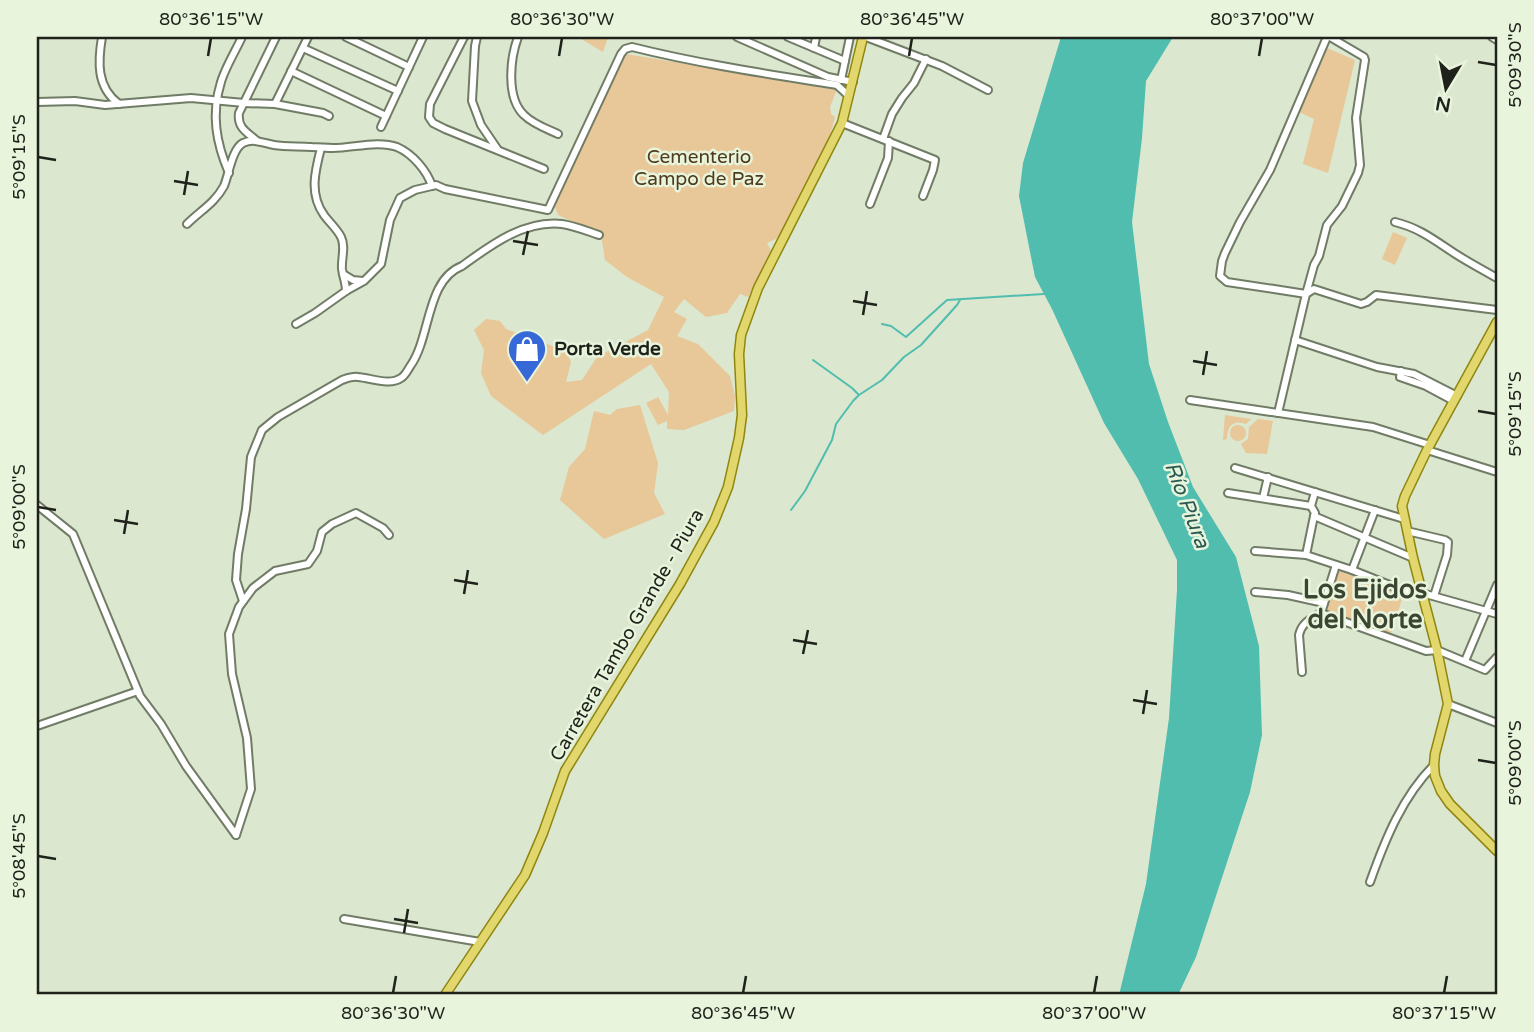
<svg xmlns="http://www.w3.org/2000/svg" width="1534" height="1032" font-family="'Varela Round',sans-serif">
  <rect width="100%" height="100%" fill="#dbe7cf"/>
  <g fill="#e8c798">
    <path d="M578,37H608L603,52Z"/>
    <path d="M1327,48L1355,60L1328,173L1303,164L1314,119L1299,112Z"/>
    <path d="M626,54L837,89L830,107L831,114L835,117L829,139L778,238L767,243L771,251L748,297L740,294L727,313L706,317L684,299L674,312L687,319L677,336L698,344L730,376L735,396L734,411L684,430L667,429V421L658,425L646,403L658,397L668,415L669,392L651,364L543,435L491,396L481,373L484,350L474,330L486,319L500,321L506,329L566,351L571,362L566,382L582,380L597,357L648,330L664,297L627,277L605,260L601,234L558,215L554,205Z"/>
    <path d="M1393,232L1407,238L1395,265L1382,259Z"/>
    <path d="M640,405L658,463L654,493L665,514L604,539L560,500L569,467L585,449L594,411L610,415L617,409Z"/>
    <path d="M1225,415L1251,419L1246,424C1233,419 1227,426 1227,439L1223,440Z"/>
    <path d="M1258,419L1273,421L1267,454L1246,453L1241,444L1248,439L1249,427Z"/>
    <circle cx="1238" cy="433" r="8"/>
    <path d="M1336,570L1404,593L1390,636L1325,613Z"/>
  </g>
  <path fill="#50bdaf" d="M1061,37H1173L1146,81L1142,138L1132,222L1149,364L1168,422L1193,487L1236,557L1259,646L1262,735L1250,792L1196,957L1178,995H1119L1146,884L1169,718L1177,590V560L1138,479L1104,423L1052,309L1035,277L1019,196L1023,163Z"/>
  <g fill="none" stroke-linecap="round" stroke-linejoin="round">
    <g stroke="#50bdaf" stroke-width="2">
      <path d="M882,324L891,326L906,337L947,300L1044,294"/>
      <path d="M813,360L852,388L858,394"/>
      <path d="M791,510L805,491L832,440L836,424L853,401L859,395L882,380L904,357L921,345L957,305L960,300"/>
    </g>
    <g stroke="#717c66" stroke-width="10">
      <g id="minor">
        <path d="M102,37C98,61 96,87 119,104"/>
        <path d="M346,37L409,67"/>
        <path d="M464,37L430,104L429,117L433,123L445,129L544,169"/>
        <path d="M477,37L475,46L472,101L481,125L498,150"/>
        <path d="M518,37C510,59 506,98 524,115C533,124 547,129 558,134"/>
        <path d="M737,37L828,77L853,82"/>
        <path d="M788,37L845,61"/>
        <path d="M866,37L942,66L988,90"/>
        <path d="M1327,37L1270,170L1240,222L1225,253L1222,261L1220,276L1227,282L1274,289L1306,294L1314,289L1361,304L1367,302L1376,295L1497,310"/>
        <path d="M1492,37L1497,40"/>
        <path d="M303,48L398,91"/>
        <path d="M814,48L816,37"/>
        <path d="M291,71L386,116"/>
        <path d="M841,80L850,37"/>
        <path d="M37,102L75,101L105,105L191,98L244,103L275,104L323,113L329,116"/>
        <path d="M275,104L308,37"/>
        <path d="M842,123L935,160L933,170L923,196"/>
        <path d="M381,127L423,37"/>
        <path d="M883,139L892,114L902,98L914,83L926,59"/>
        <path d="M257,141C247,132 237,128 239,113L276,37"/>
        <path d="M321,148C315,171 309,194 324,215C329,222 337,229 341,237C346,247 341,259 342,269C343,277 346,283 346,291"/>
        <path d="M229,173C216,143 211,114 221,82C225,68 236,50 242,37"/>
        <path d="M870,204L888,158L889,141"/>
        <path d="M1395,222C1419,228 1433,239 1454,253C1468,262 1483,270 1497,278"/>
        <path d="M187,224C200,211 215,203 224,186C229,174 232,149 243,143C254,138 263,143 274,145C286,147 299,146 312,147C319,147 326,148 333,148C353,148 378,140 397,147C413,154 427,171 432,186"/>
        <path d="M343,274L353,280L363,281"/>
        <path d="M296,324L315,313L346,291L364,281L381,264L390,220L400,198L415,190L436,185L445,189L548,210L621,54L625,49L632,47C700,64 768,74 837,85L849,96"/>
        <path d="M1295,340L1377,367L1414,374L1457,396"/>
        <path d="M1401,371L1400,377L1426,386L1454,401"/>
        <path d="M1190,400L1373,427L1430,445"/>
        <path d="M1278,413L1306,294L1314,265L1319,256L1327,225L1342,206L1358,173L1360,165L1356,118L1365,60L1364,57L1330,37"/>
        <path d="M1427,450L1497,472"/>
        <path d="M1235,468L1404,519"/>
        <path d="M1228,493L1311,506"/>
        <path d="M1263,498L1268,477"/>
        <path d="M37,505L73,534L140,696L161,724L186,766L236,835"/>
        <path d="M1314,516L1413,558"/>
        <path d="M1407,531L1445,540L1448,542L1447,555L1434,596"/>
        <path d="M1255,551L1306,555L1352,570L1402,590L1422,593L1497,614"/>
        <path d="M1306,555L1314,516L1315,513L1311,506L1315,492"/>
        <path d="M1352,570L1375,510"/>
        <path d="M1255,592L1288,595L1324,603"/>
        <path d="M243,601L236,580L238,554L246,509L251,457L262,430L278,417L342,380C348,378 353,376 358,377C371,378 390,386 401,378C406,375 408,369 411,365C431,336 426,280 462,266C491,245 524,220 562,224C575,226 587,231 599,235"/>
        <path d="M1321,613L1426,651L1437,650L1485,670L1497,657"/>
        <path d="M1465,661L1497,585"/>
        <path d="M1302,672L1299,635C1302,622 1311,619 1321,613L1336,565"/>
        <path d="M1448,704L1497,723"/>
        <path d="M37,726L138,691"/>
        <path d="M236,835L251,789L247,738L232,674L229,634L239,607L253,588L275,571L308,564L317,551L322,532L332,524L356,513L383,528L389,535"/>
        <path d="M1370,882C1385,840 1402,797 1434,765"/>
        <path d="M344,919L480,942"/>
      </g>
    </g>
    <g stroke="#908610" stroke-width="11">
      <g id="major">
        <path d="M1497,322L1427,450L1405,496L1402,506L1413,558L1437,650L1448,704L1435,754L1434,765L1435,776L1441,791L1450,804L1497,851"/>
        <path d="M445,995L525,875L543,833L565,771L680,584L714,522L728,487L739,438L742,415L739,354L741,335L758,288L842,123L863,37"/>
      </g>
    </g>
    <use href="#minor" stroke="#fff" stroke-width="6"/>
    <use href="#major" stroke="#e1d76d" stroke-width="8"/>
  </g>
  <path fill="none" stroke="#1e221a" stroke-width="2.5" d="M208,56L211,38M559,56L562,38M909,56L912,38M1259,56L1262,38M1478,62L1496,65M38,157L56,160M174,181L198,185M184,195L188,171M513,241L538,245M523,255L528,231M853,301L877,305M863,315L867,291M1193,361L1217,365M1203,375L1207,351M1478,411L1496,414M38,507L56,510M114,520L138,524M124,534L128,510M454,580L478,584M464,594L468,570M793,640L817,644M803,654L808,630M1133,700L1157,704M1143,714L1147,690M1478,760L1496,763M38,856L56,859M394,919L418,923M404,933L408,909M393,993L396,976M743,993L746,976M1094,993L1097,976M1444,993L1447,976"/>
  <defs>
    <g id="shop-pin" transform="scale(2.0125)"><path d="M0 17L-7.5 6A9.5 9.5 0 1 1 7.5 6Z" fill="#3668d7" stroke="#e8f4dc"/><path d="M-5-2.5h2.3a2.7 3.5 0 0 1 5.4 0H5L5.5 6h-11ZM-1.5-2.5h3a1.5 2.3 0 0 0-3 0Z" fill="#fff"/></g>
  </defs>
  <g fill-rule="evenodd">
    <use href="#shop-pin" x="527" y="349"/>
  </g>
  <g text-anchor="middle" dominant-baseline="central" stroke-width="5" stroke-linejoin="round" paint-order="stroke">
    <g font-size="19" fill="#4f3b1c" stroke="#e8f4dc">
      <text x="699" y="157">Cementerio<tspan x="699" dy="22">Campo de Paz</tspan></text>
    </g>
    <g font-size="19" font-weight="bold" fill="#1e221a" stroke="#e8f4dc" text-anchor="start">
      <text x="554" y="349">Porta Verde</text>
    </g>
    <g font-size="19" fill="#1e221a" stroke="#e8f4dc">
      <text transform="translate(627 635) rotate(-60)">Carretera Tambo Grande - Piura</text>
    </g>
    <g font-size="21" font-style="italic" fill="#2b5a53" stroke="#e8f4dc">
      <text transform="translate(1187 505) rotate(69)">Río Piura</text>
    </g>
    <g font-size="26" font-weight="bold" fill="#3b4532" stroke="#e8f4dc">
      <text x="1365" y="589">Los Ejidos<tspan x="1365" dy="30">del Norte</tspan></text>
    </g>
  </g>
  <rect width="1534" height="1032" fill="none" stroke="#e8f4dc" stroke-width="77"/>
  <g transform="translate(1446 88) rotate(190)" stroke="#e8f4dc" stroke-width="5" paint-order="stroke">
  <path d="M0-5L12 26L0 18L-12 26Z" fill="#1e221a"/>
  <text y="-10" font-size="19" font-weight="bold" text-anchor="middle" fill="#1e221a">N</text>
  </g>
  <rect x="38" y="38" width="1458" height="955" fill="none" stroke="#1e221a" stroke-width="2.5"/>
  <g font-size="18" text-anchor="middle" fill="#1e221a">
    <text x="211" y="25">80°36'15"W</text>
    <text x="562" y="25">80°36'30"W</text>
    <text x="912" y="25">80°36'45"W</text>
    <text x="1262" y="25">80°37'00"W</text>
    <text transform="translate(1515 65) rotate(-90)" y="6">5°09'30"S</text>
    <text transform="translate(19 157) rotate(-90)" y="6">5°09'15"S</text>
    <text transform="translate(1515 414) rotate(-90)" y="6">5°09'15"S</text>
    <text transform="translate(19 507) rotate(-90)" y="6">5°09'00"S</text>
    <text transform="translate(1515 763) rotate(-90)" y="6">5°09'00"S</text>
    <text transform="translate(19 856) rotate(-90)" y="6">5°08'45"S</text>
    <text x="393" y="1019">80°36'30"W</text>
    <text x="743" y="1019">80°36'45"W</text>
    <text x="1094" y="1019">80°37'00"W</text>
    <text x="1444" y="1019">80°37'15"W</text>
  </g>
</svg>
